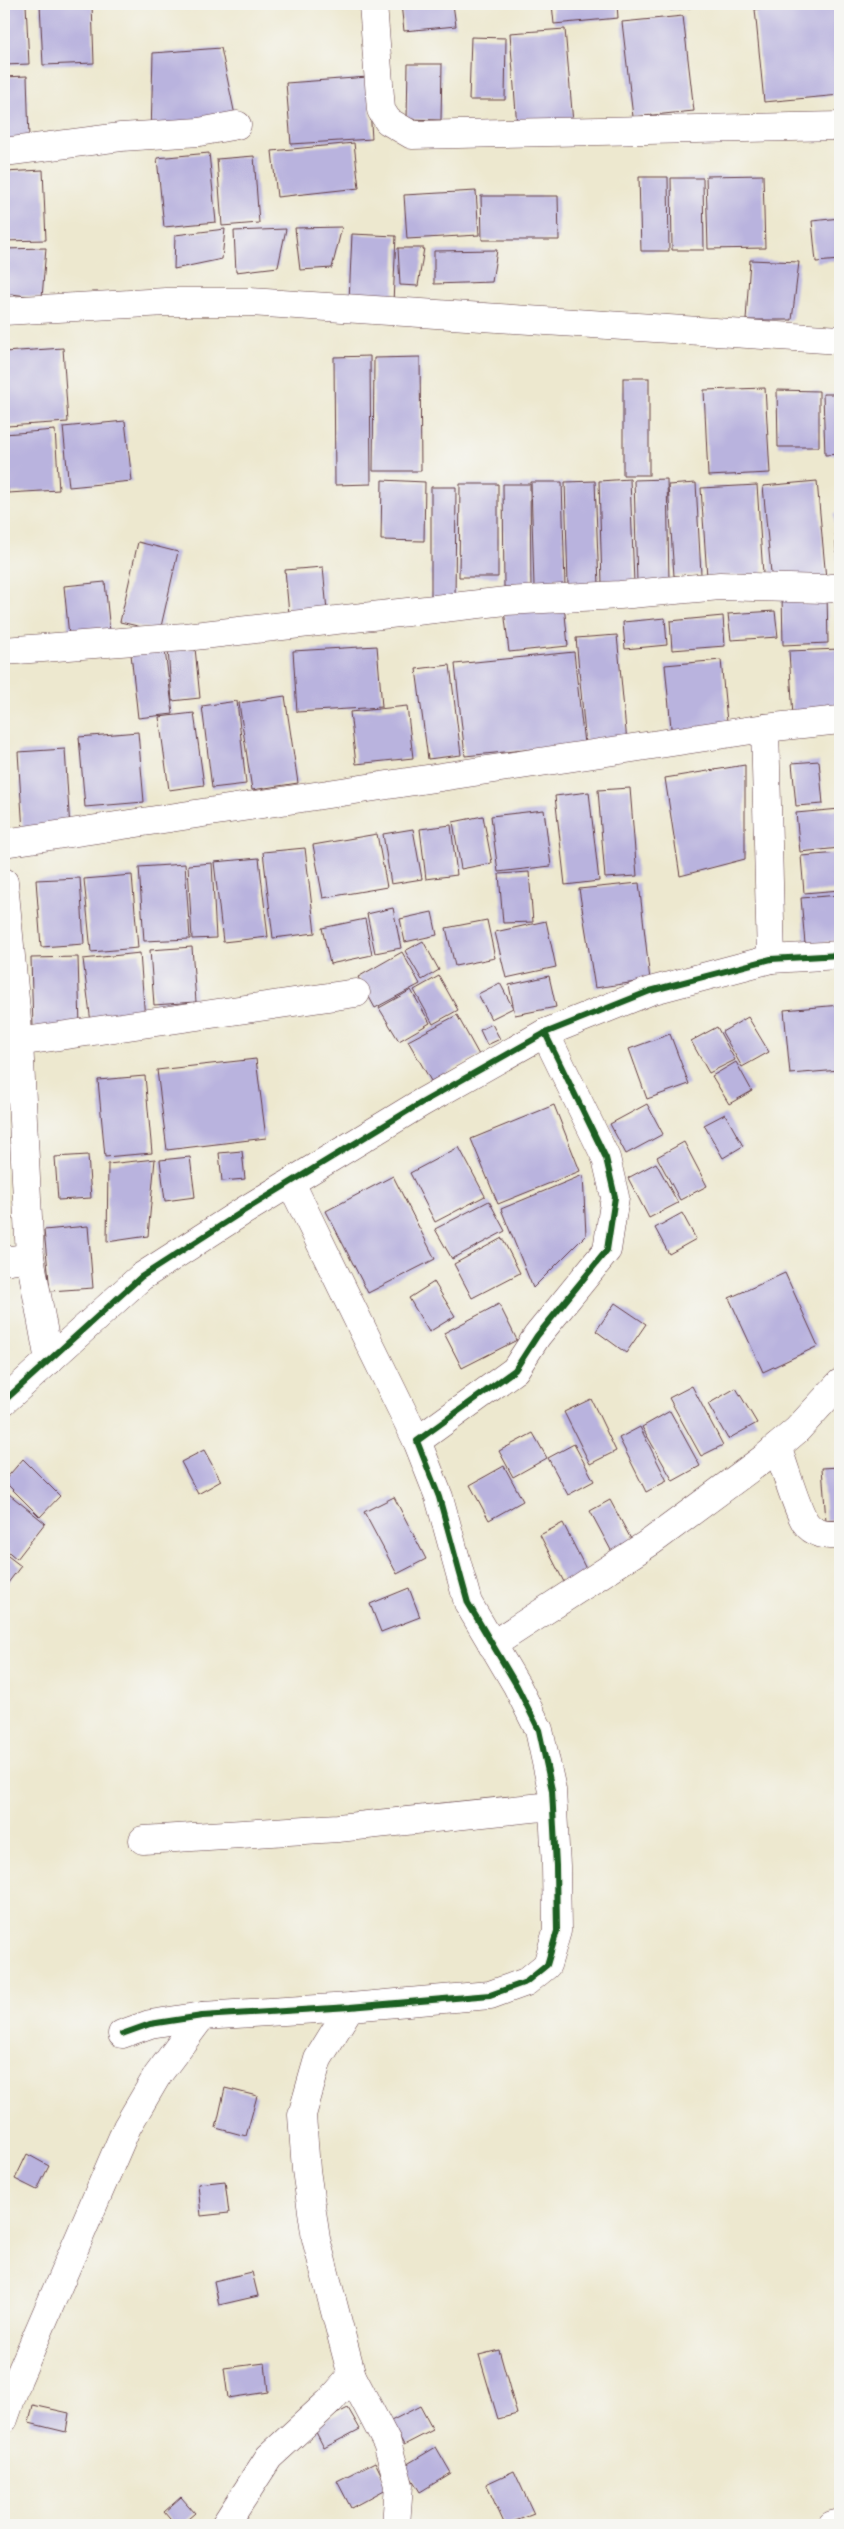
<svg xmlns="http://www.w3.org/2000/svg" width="844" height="2529" font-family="'Patrick Hand',sans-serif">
  <rect width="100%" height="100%" fill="#f6f6f2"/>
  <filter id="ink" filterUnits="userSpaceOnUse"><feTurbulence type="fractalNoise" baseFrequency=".02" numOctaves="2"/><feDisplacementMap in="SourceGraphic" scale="10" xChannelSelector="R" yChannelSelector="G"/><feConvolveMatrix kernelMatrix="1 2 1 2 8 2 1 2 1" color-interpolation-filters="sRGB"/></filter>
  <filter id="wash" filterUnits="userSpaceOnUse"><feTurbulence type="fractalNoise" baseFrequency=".0096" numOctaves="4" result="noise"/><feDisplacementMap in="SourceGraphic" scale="20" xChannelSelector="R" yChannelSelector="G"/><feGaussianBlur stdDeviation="1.12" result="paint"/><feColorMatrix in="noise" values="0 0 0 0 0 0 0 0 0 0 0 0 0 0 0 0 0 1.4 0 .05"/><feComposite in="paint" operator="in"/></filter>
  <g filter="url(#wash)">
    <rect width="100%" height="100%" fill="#ede8cf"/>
    <g id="blocks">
      <g fill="#b9b3de">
        <path d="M4,4H26L29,64L4,65Z"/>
        <path d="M40,4H92L94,63L43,65Z"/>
        <path d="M401,4H453L456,26L404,31Z"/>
        <path d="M552,4H617L618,18L554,24Z"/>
        <path d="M669,4H714V5L670,10Z"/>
        <path d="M819,4H840V95L764,102L755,9Z"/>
        <path d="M683,16L694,111L633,117L622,22Z"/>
        <path d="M565,29L573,123L517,127L510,33Z"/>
        <path d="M471,37L506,38L505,100H469Z"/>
        <path d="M221,48L237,125L151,136L153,53Z"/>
        <path d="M408,64H442L441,120L407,119Z"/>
        <path d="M27,76L29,140L4,141V77Z"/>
        <path d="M368,77L372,139L291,144L286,83Z"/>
        <path d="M354,143L359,188L277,197L272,151Z"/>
        <path d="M209,153L216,222L164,227L157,158Z"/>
        <path d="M254,156L259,223L222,226L217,159Z"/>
        <path d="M43,170L46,240L4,241V172Z"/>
        <path d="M763,175L765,248L708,249L706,176Z"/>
        <path d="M639,177H668L669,251H641Z"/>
        <path d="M671,178H703L704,250H672Z"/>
        <path d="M476,191L479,235L407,239L404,195Z"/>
        <path d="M481,196H558L559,240H482Z"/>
        <path d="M840,218V260L816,262L812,221Z"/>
        <path d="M342,227L332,268L300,270L295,228Z"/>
        <path d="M225,229L222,259L174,269L175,235Z"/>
        <path d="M286,229L278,267L236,272L234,231Z"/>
        <path d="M352,234L396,236L393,303L349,301Z"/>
        <path d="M46,248L42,298L4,293V249Z"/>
        <path d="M398,248H424L418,286L400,285Z"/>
        <path d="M497,250L492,282L434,284V251Z"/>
        <path d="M750,260L799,262L792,320H746Z"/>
        <path d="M63,348L68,422L7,426L4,352Z"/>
        <path d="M370,356L371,484L335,485L334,357Z"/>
        <path d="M420,357L421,471H373L374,358Z"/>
        <rect x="623" y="378" width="26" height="97"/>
        <path d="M765,388L770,473L708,476L704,390Z"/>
        <path d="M777,390L819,391V447H778Z"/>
        <path d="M823,394H840V454L825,455Z"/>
        <path d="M125,421L132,481L69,487L63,427Z"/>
        <path d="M55,430L59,490L8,493L4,434Z"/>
        <path d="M630,479L634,583L602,584L599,481Z"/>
        <path d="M667,479L669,581L637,582L634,480Z"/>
        <path d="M837,479H840V508H838Z"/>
        <path d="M382,480L425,482L424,541L381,540Z"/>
        <path d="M595,481L599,585H568L565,482Z"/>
        <path d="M817,481L826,579L772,584L763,486Z"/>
        <path d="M531,482H562L565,587H534Z"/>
        <path d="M696,483L701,574L674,576L668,485Z"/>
        <path d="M460,484H498V577H459Z"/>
        <path d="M503,484H530L531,587H504Z"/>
        <path d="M757,485L763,574L707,577L701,488Z"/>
        <path d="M431,487H456L455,602H431Z"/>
        <path d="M840,513V577H838L834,514Z"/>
        <path d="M138,542L178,552L160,631L120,622Z"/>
        <path d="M323,567L327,611L289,614L285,570Z"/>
        <path d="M105,582L111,642L70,646L64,586Z"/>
        <path d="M840,593V637H838L836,594Z"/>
        <path d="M782,595H827L828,643L783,645Z"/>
        <path d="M564,604L568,646L509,652L504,610Z"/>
        <path d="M775,611L778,637L731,640L728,614Z"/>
        <path d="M723,616L725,646L672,650L670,621Z"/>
        <path d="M665,618L667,645L625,649L623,622Z"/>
        <path d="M617,635L627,742L586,746L576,638Z"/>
        <path d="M377,646L382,707L297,712L293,651Z"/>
        <path d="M195,648L200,698L172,701L168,650Z"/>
        <path d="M840,649V715L793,717L789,651Z"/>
        <path d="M165,650L173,714L138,718L131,654Z"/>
        <path d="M574,652L584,744L465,756L455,664Z"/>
        <path d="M721,660L728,732L672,738L665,665Z"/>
        <path d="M450,665L461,755L428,759L416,669Z"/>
        <path d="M285,696L298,783L252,790L239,703Z"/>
        <path d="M237,701L246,784L212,788L202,706Z"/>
        <path d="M407,706L413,758L356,764L350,712Z"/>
        <path d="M194,713L204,785L169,790L159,717Z"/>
        <path d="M138,732L144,802L85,807L79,737Z"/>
        <path d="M65,749L70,829L23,832L18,752Z"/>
        <path d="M819,761L823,804L796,806L792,763Z"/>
        <path d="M745,765V859L680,876L665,778Z"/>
        <path d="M630,788L637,876L605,878L598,790Z"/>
        <path d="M589,792L599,881L565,885L555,796Z"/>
        <path d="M840,809V848L800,852L796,813Z"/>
        <path d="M544,810L551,866L498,872L491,816Z"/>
        <path d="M483,816L492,863L461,869L453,822Z"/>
        <path d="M451,825L457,875L426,879L420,829Z"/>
        <path d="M413,829L422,879L391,884L383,834Z"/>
        <path d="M377,834L387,887L323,898L313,845Z"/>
        <path d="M305,848L315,933L273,938L263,852Z"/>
        <path d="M840,853V890L804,893L801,856Z"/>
        <path d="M259,858L268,937L223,942L214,862Z"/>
        <path d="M212,863L216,938L192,939L188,865Z"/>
        <path d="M185,864L190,939L144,941L139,867Z"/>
        <path d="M529,872L533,922L503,923L499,874Z"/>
        <path d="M132,875L138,948L91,952L84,879Z"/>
        <path d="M80,878L84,944L41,947L36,880Z"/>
        <path d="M639,883L650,980L595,988L579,889Z"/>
        <path d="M840,895V941L805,944L801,898Z"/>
        <path d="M393,908L401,948L375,953L367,914Z"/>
        <path d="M432,912L437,935L405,942L400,919Z"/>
        <path d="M365,919L372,955L330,964L322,928Z"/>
        <path d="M487,920L495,958L455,966L446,928Z"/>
        <path d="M546,921L556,967L506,978L495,932Z"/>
        <path d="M423,941L439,970L422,980L405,951Z"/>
        <path d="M192,947L196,1002L154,1005L150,950Z"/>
        <path d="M402,952L420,984L375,1008L358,977Z"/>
        <path d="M140,953L145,1020L91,1023L83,959Z"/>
        <path d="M78,957L80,1027L33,1028L31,958Z"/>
        <path d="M439,976L458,1010L433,1024L414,990Z"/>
        <path d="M549,976L556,1007L515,1015L509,985Z"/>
        <path d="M500,983L513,1008L491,1019L478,994Z"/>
        <path d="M411,990L430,1023L399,1041L379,1008Z"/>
        <path d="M840,1005V1070L790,1074L784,1010Z"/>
        <path d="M457,1015L479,1055L431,1081L408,1041Z"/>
        <path d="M748,1017L769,1052L742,1067L722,1032Z"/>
        <path d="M492,1024L500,1039L487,1045L480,1030Z"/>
        <path d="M717,1027L735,1060L709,1073L691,1041Z"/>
        <path d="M670,1034L689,1084L647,1099L629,1049Z"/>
        <path d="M256,1059L266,1138L167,1150L157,1070Z"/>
        <path d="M736,1062L752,1091L729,1104L712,1076Z"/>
        <path d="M145,1076L152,1153L105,1157L98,1080Z"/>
        <path d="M647,1104L663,1134L626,1154L610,1124Z"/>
        <path d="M554,1105L580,1171L498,1204L471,1139Z"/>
        <path d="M725,1114L743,1146L723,1158L704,1125Z"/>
        <path d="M684,1142L707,1186L680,1200L657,1157Z"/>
        <path d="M459,1147L485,1196L435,1222L410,1173Z"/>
        <path d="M242,1151L245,1179L222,1181L219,1153Z"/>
        <path d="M88,1155L91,1198L58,1200L55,1157Z"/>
        <path d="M190,1157L195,1197L165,1201L160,1160Z"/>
        <path d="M155,1159L148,1236L107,1242L108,1164Z"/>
        <path d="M656,1163L678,1203L649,1218L628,1178Z"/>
        <path d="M583,1175L586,1235L533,1288L501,1209Z"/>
        <path d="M393,1176L435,1259L368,1293L326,1211Z"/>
        <path d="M489,1201L505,1231L452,1259L435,1229Z"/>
        <path d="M682,1213L696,1239L669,1254L655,1228Z"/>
        <path d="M88,1226L93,1288L50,1291L44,1230Z"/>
        <path d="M502,1238L520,1273L472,1298L454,1264Z"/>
        <path d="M785,1273L818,1346L763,1372L729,1298Z"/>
        <path d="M434,1282L455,1316L429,1332L409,1298Z"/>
        <path d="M615,1303L646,1324L626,1353L596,1331Z"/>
        <path d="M499,1304L517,1340L462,1368L444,1333Z"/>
        <path d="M692,1386L723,1445L701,1456L669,1398Z"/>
        <path d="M736,1388L757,1423L728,1439L708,1404Z"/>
        <path d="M591,1399L616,1451L590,1464L564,1412Z"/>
        <path d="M670,1411L700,1466L673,1481L642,1427Z"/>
        <path d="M640,1427L667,1481L646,1492L619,1438Z"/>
        <path d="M533,1433L547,1458L513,1477L499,1451Z"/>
        <path d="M574,1444L594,1481L568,1495L548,1458Z"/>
        <path d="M204,1450L221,1481L198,1494L181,1462Z"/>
        <path d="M23,1459L60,1496L40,1517L4,1481Z"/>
        <path d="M504,1466L523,1501L489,1520L470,1485Z"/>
        <path d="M840,1467V1520L826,1521L822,1468Z"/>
        <path d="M4,1490L45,1523L17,1559L4,1548Z"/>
        <path d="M394,1497L426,1559L397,1574L364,1512Z"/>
        <path d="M610,1500L632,1541L612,1552L590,1511Z"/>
        <path d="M563,1523L588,1573L565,1584L540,1535Z"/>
        <path d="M4,1553L21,1566L4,1588Z"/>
        <path d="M409,1588L420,1617L381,1632L370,1604Z"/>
        <path d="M225,2088L257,2096L246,2136L216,2128Z"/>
        <path d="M27,2154L49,2166L37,2190L15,2179Z"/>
        <path d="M225,2181L229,2213L201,2216L198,2184Z"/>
        <path d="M252,2272L258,2296L219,2305L214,2281Z"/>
        <path d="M499,2350L517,2414L498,2419L479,2355Z"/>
        <path d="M265,2363L268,2392L228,2398L224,2368Z"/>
        <path d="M33,2405L69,2413L66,2432L29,2423Z"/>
        <path d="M420,2406L433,2430L404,2445L391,2421Z"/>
        <path d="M348,2408L360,2429L324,2448L313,2426Z"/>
        <path d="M436,2447L451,2473L420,2492L404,2466Z"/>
        <path d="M375,2462L388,2488L351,2508L337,2481Z"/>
        <path d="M514,2471L534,2514L505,2525L486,2484Z"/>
        <path d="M181,2497L195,2513L181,2525H175L164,2512Z"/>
      </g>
    </g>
  </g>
  <g filter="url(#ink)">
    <use href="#blocks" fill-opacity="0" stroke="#623d44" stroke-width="1"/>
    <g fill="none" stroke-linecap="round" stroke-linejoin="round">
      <g stroke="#623d44" stroke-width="29">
        <g id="minor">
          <path d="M373,4L381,110L388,121L412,135L840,126"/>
          <path d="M4,152L121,137L199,132L237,125"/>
          <path d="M4,311L166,302H250L840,340"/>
          <path d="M4,651L185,637L506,601L620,595L720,586L823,589L840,587"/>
          <path d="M765,728L771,959"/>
          <path d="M4,843L765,728L840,720"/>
          <path d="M4,882L19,1042L30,1257L49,1361"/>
          <path d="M4,1044L356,993"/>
          <path d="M291,1183L417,1441"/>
          <path d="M4,1261L30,1257"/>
          <path d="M4,1401L141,1277L242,1212L421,1103L545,1033L650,991L771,959L840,955"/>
          <path d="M777,1447C785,1467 795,1505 805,1522C813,1534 828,1537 840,1534"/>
          <path d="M492,1645L652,1541L763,1459L797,1430L840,1383"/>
          <path d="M143,1840L338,1828L552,1806"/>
          <path d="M350,2007L318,2059L302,2115L306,2170L316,2239L352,2376L387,2443L399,2485L396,2525"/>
          <path d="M122,2034L150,2024L202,2016L350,2007L490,1995L526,1982L547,1965L557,1931L556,1866L552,1790L539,1730L517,1686L468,1603L439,1497L417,1441L515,1370L537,1336L607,1250L615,1197L606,1158L545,1033"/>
          <path d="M4,2419L18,2379L127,2127L157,2076L202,2016"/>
          <path d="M225,2525L269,2457L330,2401L352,2376"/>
          <path d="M832,2525L840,2523"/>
        </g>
      </g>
      <use href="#minor" stroke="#fff" stroke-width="28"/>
      <g stroke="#f6f6f2" stroke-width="9">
        <g id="cycleway">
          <path d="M4,1401L141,1277L242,1212L421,1103L545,1033L650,991L771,959L840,955"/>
          <path d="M122,2034L150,2024L202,2016L350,2007L490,1995L526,1982L547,1965L557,1931L556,1866L552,1790L539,1730L517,1686L468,1603L439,1497L417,1441L515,1370L537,1336L607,1250L615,1197L606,1158L545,1033"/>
        </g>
      </g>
      <use href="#cycleway" stroke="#1b5e20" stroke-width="6"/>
    </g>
  </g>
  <rect width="844" height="2529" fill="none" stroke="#f6f6f2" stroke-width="20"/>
</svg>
